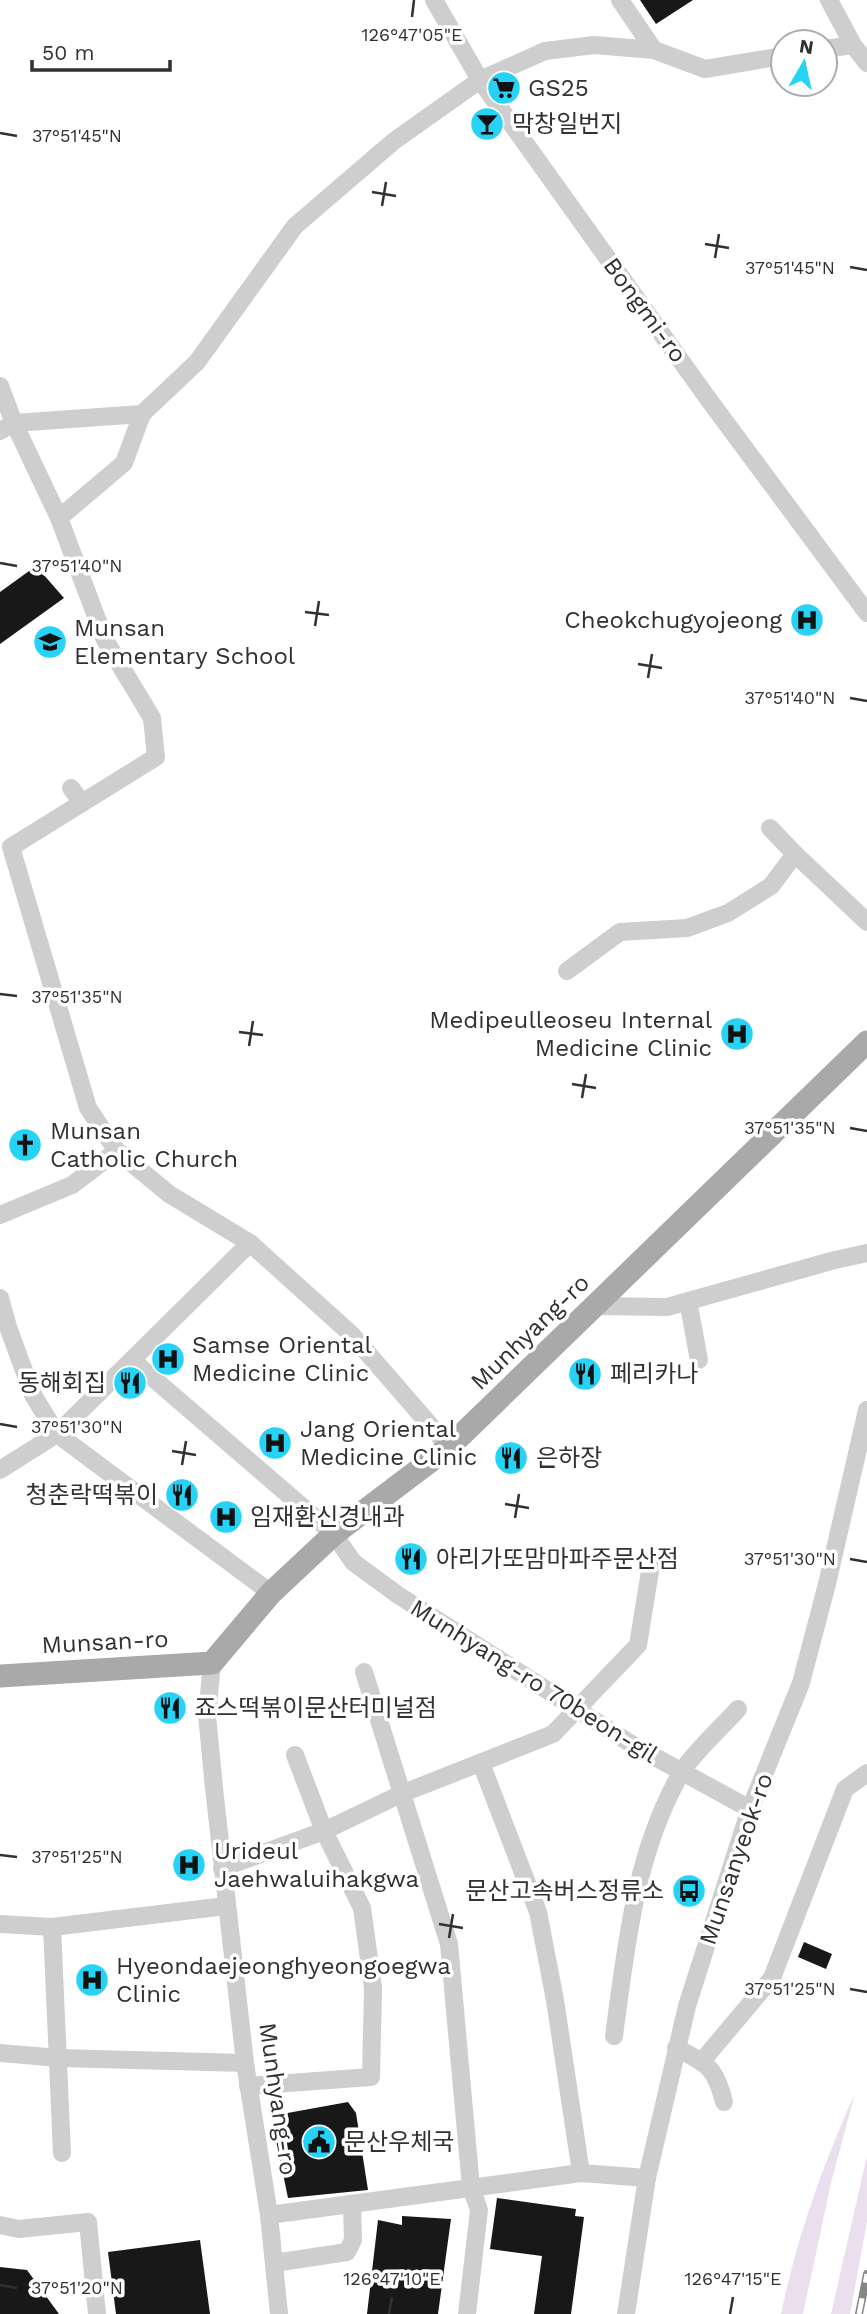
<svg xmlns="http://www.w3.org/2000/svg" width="867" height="2314" font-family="'Work Sans','Noto Sans KR',sans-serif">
  <rect width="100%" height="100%" fill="#fff"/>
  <g fill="#eadeef">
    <path d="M855,2093L831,2183L803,2314H781C797,2236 823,2165 855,2093Z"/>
    <path d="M867,2156V2222L850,2314H831Z"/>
  </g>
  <g fill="#181818">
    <path d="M640,0H693L656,24Z"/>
    <path d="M36,566L64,598L0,644V592Z"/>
    <path d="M804,1942L832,1954L826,1969L798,1957Z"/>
    <path d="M348,2102L356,2113L368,2190L288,2198L271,2116Z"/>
    <path d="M497,2198L576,2209L575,2216L584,2217L571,2314H534L542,2256L490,2249Z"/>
    <path d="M402,2216L451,2219L438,2314H367L378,2220L402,2225Z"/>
    <path d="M200,2240L210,2314H116L108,2252Z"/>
    <path d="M0,2267L27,2270L59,2314H0Z"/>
  </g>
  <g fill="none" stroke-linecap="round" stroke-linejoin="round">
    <g stroke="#cecece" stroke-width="18">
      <path d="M434,0L480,80L709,400L867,613"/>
      <path d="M620,0L654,50"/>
      <path d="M829,0L853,45L867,63"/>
      <path d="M825,49L853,45"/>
      <path d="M0,386L14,423L59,518L105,640L152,718L156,757L11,847L88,1108L117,1151L169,1194L250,1243L351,1334L449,1447"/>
      <path d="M0,431L14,423L142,414L197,362L295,226L394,141L480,80L545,51L594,45L654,50L705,69L783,56"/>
      <path d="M59,518L124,463L142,414"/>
      <path d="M71,788L82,803"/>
      <path d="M770,828L795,854L867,922"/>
      <path d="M567,971L620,932L687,928L728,913L771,886L795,854"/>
      <path d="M0,1215L72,1185L117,1151"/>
      <path d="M0,1298L8,1327L33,1395L57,1434L271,1593"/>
      <path d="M688,1301L699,1360"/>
      <path d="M595,1306L667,1307L835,1260L867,1253"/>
      <path d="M132,1360L334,1534L353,1562L398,1595L633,1745L750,1809"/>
      <path d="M0,1470L57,1434L250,1243"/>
      <path d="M212,1663L207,1715L214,1788L245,2063L269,2215L279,2314"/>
      <path d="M364,1672L449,1944L471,2187L479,2210L467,2314"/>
      <path d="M481,1763L538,1912L555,2000L581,2173"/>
      <path d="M222,1868L324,1831L401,1794L553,1734L638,1645L651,1565"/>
      <path d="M0,1924L52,1927L226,1906"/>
      <path d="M52,1927L62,2153"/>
      <path d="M614,2036C626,1947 635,1853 681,1773C691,1755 723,1726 738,1709"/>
      <path d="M676,2048C707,2064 715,2066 724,2102"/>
      <path d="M0,2053L59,2058L245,2063"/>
      <path d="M702,2061L772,1978L845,1789L867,1773"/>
      <path d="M248,2086L371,2077L373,1988L362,1908L324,1831L295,1755"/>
      <path d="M269,2215L581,2173L647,2178"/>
      <path d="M0,2225L19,2229L88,2222L97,2314"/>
      <path d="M274,2263L347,2252L353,2240L352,2204"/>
      <path d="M626,2314L647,2178L687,2006L750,1809L801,1683L827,1584L867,1410"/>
    </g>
    <path stroke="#a9a9a9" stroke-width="23" d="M0,1676L212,1663L271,1593L334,1534L449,1447L867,1042"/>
    <g stroke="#868686" stroke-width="8">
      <path id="rail" d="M859,2314L867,2274"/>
    </g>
    <use href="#rail" stroke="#fff" stroke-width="5" stroke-dasharray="16" stroke-linecap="butt"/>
  </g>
  <path fill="none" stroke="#313131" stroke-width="2.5" d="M412,17L414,0M0,133L17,136M372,192L396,196M382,206L386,182M705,244L729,248M715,258L719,234M850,267L867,270M0,563L17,566M305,612L329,615M315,626L319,601M638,664L662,668M648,678L652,654M850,698L867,701M0,994L17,996M239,1032L263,1035M249,1046L253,1021M572,1084L596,1088M582,1098L586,1074M850,1128L867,1131M0,1424L17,1427M172,1451L196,1455M182,1465L186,1441M505,1504L529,1508M515,1518L519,1494M850,1559L867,1562M0,1855L17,1857M439,1924L463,1928M449,1938L453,1914M850,1989L867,1992M0,2285L17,2288M389,2314L392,2297M730,2314L733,2297"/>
  <defs>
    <g id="supermarket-disc" transform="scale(1.75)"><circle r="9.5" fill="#26d2f5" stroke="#fff"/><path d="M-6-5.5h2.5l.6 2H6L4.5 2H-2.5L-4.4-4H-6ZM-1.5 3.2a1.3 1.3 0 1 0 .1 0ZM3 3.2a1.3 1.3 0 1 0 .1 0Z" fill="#111"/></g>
    <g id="bar-disc" transform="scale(1.75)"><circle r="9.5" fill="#26d2f5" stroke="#fff"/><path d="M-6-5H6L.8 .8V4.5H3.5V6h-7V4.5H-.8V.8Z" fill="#111"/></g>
    <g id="hospital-disc" transform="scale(1.75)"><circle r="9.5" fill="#26d2f5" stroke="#fff"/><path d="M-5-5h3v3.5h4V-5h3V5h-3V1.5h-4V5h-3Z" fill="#111"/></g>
    <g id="school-disc" transform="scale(1.75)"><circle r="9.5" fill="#26d2f5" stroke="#fff"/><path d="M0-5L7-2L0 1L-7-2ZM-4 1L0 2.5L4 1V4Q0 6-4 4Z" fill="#111"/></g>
    <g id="church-disc" transform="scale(1.75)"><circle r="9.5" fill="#26d2f5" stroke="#fff"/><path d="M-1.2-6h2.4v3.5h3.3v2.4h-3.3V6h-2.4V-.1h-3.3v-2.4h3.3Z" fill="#111"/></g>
    <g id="restaurant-disc" transform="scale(1.75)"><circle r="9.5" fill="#26d2f5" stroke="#fff"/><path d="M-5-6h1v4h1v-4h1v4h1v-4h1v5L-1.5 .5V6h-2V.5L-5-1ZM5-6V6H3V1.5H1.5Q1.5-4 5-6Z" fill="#111"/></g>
    <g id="bus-disc" transform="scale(1.75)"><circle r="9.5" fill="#26d2f5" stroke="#fff"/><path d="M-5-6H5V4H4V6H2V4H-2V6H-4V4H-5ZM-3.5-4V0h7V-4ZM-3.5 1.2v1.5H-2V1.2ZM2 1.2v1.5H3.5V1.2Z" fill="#111"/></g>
    <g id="civic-disc" transform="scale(1.75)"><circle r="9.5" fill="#26d2f5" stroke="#fff"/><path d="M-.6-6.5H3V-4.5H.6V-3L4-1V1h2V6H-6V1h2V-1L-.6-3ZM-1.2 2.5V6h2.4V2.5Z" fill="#111"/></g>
  </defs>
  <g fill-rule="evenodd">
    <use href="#supermarket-disc" x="504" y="88"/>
    <use href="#bar-disc" x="487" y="124"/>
    <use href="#hospital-disc" x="807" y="620"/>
    <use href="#school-disc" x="50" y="642"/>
    <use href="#hospital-disc" x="737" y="1034"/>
    <use href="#church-disc" x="25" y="1145"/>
    <use href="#hospital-disc" x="168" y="1359"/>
    <use href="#restaurant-disc" x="585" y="1374"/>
    <use href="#restaurant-disc" x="130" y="1383"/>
    <use href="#hospital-disc" x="275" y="1443"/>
    <use href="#restaurant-disc" x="511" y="1458"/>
    <use href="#restaurant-disc" x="182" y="1495"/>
    <use href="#hospital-disc" x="226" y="1517"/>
    <use href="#restaurant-disc" x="411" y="1559"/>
    <use href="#restaurant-disc" x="170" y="1708"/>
    <use href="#hospital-disc" x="189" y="1865"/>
    <use href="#bus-disc" x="689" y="1891"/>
    <use href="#hospital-disc" x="92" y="1980"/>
    <use href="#civic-disc" x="319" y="2142"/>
  </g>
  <g text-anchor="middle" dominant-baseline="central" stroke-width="7" stroke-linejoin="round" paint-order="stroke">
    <g font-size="24" fill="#313131" stroke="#fff" text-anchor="start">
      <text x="528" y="88">GS25</text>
      <text x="512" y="124">막창일번지</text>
      <text x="782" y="620" text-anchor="end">Cheokchugyojeong</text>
      <text x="74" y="628">Munsan<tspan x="74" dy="28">Elementary School</tspan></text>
      <text x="712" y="1020" text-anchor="end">Medipeulleoseu Internal<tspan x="712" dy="28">Medicine Clinic</tspan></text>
      <text x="50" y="1131">Munsan<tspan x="50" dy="28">Catholic Church</tspan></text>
      <text x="192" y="1345">Samse Oriental<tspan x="192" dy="28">Medicine Clinic</tspan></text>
      <text x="610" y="1374">페리카나</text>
      <text x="106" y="1383" text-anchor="end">동해회집</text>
      <text x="300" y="1429">Jang Oriental<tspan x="300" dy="28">Medicine Clinic</tspan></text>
      <text x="536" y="1458">은하장</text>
      <text x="158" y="1495" text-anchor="end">청춘락떡볶이</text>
      <text x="250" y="1517">임재환신경내과</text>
      <text x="436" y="1559">아리가또맘마파주문산점</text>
      <text x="194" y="1708">죠스떡볶이문산터미널점</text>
      <text x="214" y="1851">Urideul<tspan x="214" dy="28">Jaehwaluihakgwa</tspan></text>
      <text x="664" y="1891" text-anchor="end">문산고속버스정류소</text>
      <text x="116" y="1966">Hyeondaejeonghyeongoegwa<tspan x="116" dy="28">Clinic</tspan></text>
      <text x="344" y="2142">문산우체국</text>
    </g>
    <g font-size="24" fill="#313131" stroke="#fff">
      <text transform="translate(645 310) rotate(54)">Bongmi-ro</text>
      <text transform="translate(530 1332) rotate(-44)">Munhyang-ro</text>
      <text transform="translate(105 1642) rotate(-3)">Munsan-ro</text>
      <text transform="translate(534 1681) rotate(32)">Munhyang-ro 70beon-gil</text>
      <text transform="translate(736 1859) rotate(-71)">Munsanyeok-ro</text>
      <text transform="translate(278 2099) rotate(82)">Munhyang-ro</text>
    </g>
  </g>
  <g font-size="18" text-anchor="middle" fill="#313131" stroke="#fff" stroke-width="7" stroke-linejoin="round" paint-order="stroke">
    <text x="412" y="41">126°47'05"E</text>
    <text x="77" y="142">37°51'45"N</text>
    <text x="790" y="274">37°51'45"N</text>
    <text x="77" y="572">37°51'40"N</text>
    <text x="790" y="704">37°51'40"N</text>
    <text x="77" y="1003">37°51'35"N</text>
    <text x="790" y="1134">37°51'35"N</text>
    <text x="77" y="1433">37°51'30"N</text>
    <text x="790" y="1565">37°51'30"N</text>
    <text x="77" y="1863">37°51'25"N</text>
    <text x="790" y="1995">37°51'25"N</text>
    <text x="392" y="2285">126°47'10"E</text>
    <text x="733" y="2285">126°47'15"E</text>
    <text x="77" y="2294">37°51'20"N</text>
  </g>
  <g transform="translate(804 63) rotate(9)"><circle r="33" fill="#ffffff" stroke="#adadad" stroke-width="2"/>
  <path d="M0-5L12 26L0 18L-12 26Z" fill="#26d2f5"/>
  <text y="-10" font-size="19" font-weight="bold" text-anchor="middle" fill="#313131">N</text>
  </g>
  <path d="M32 60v10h138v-10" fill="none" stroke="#313131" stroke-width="3.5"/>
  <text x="42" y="60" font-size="21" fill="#313131" stroke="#ffffff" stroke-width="5" paint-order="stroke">50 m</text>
</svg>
